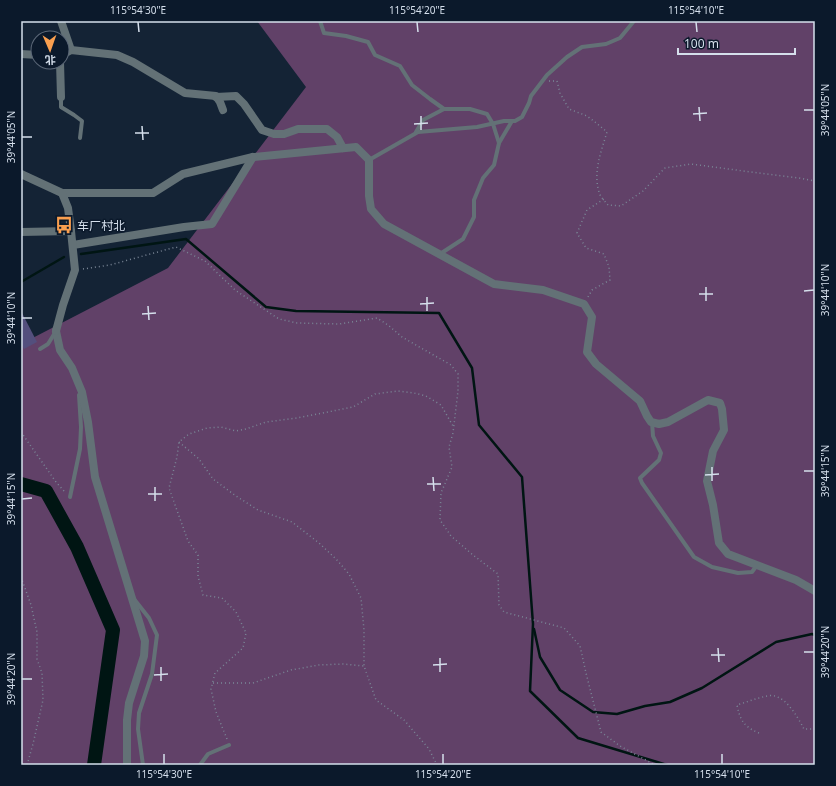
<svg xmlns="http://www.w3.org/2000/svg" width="836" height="786" font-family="'Noto Sans','Noto Sans SC',sans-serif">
  <rect width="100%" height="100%" fill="#142335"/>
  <path fill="#614168" d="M257,21H815V765H21V344L168,268L306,87Z"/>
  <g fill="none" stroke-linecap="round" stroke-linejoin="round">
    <g stroke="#001513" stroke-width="2.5">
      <path d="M81,254L186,239L266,307L296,311L439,313L472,368L479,425L522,477L533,624L530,691L578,738L667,765"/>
      <path d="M21,282L64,257"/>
      <path d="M534,629L540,657L560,690L593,712L617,714L645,706L670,702L702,688L776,642L812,634L815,635"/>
    </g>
    <path stroke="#001513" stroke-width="14" d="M21,484L46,491L77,547L113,630L94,765"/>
  </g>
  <path fill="#534f7d" d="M21,311L37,342L24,349L21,343Z"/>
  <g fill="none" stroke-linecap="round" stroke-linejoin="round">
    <g stroke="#7a8696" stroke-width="1.5" stroke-dasharray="1 3" stroke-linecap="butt">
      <path d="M549,81H557L560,93L569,109L587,116L595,122L607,132C601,152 593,172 599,192C600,197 605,201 608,205L621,206L643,191L665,168L691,164L751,172L799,178L815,181"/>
      <path d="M83,269L110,265L176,247L205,261L235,290L279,319L297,323L339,324L377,318L388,325L402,337L451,365L458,374V391L453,433L449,447L452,467L441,493L440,520L451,536L473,555L498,574L499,605L504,612L564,628L580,646L586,673L601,732L620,746L655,765"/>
      <path d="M588,297L592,290L610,280L609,267L604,254L586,248L577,233L587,210L604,199"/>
      <path d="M21,432L56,482L65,492"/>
      <path d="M179,442L199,459L213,479L236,496L258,510L292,522L319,543L336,559L349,574L361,598L364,630V666L376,700L404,720L429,749L437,765"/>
      <path d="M21,577L31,605L37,632V659L42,673L43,700L33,744L27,765"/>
      <path d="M213,683H253L291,670L319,665L343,664L364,666"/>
      <path d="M759,733C744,727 740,720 737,705C747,702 757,698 767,696C784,692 797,716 804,729H815"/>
      <path d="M227,739L216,712L211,689L215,673L243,648L246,633L236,612L222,598L203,595L198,576V555L188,541L169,488L177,457L179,442L189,434L207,428L221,427L236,431L246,429L266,422L297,418L353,407L375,394L398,391L414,393L426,396L441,405L453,426"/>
    </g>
    <g stroke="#637176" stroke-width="4">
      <path d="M320,21L324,33L346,36L368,42L375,55L400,66L412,85L430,99L444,109"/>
      <path d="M61,97V107L74,115L82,121L80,138"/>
      <path d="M416,132L423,120L444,109H470L487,114L493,124L499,143L494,165L483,178L474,200V217L463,239L440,254"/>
      <path d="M499,143L512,121"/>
      <path d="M369,160L418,132L477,127L504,121H515L522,117L529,103L531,96L547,75L567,57L582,47L606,44L620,38L634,21"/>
      <path d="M40,349L48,344L56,331"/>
      <path d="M652,422L653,436L661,453L659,460L640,478L642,483L694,557L712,567L738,573L752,572L757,565"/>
      <path d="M70,497L80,449L81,427L79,395"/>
      <path d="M134,599L149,618L157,635L152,674L139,713L138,729L143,765"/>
      <path d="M200,765L208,754L229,745"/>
    </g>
    <g stroke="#637176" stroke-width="8">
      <path d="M61,21L71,50"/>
      <path d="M21,54L38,55"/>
      <path d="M62,55L71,50L117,55L133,62L185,93L216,96L220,102L223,110"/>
      <path d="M60,62L61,97"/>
      <path d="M216,97L236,96L244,104L262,130L274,134H284L298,129H327L337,137L343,148"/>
      <path d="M62,193H153L183,174L253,157L356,147L369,160V196L371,209L384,224L494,284L543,290L584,304L592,317L587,352L596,364L640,401L647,416L651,422L659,424L668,422L708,400L720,403L722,409L724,430L713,451L707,481L713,505L719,543L728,554L796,580L815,591"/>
      <path d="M21,232L71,231"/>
      <path d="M73,245L184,227L212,224L253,157"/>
      <path d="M56,331L60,350L72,368L82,392L88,422L95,477L145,641L144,656L129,703L127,720V765"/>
    </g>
    <path stroke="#637176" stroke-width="8" d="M21,174L62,193L68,208L71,231L75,270L63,305L56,331"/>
  </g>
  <path fill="none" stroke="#d5dfec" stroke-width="1.5" d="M138,22L139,32M417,22L418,32M696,22L697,32M699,107L700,121M804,110H814M693,114L707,113M421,116V130M414,124L428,123M142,126L143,140M135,133H149M22,137H32M706,287V301M804,291L814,290M699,294H713M427,297V311M420,304L434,303M148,306L149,320M142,314L156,313M22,318H32M712,467V481M804,471H814M705,475L719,474M433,477L434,491M427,484H441M155,487V501M148,494H162M22,499L32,498M718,648L719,662M804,652H814M711,655H725M440,658V672M433,665L447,664M161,667V681M154,675L168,674M22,679H32M164,754V764M443,754V764M722,754V764"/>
  <defs>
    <g id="bus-bare" transform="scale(1.38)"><path d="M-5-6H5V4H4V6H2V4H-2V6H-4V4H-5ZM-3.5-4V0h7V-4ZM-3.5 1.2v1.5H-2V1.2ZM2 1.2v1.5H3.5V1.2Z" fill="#fa9f4f" stroke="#0b192b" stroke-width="2.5" paint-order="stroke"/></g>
  </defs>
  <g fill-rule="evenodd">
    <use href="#bus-bare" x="64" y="225"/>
  </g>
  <g text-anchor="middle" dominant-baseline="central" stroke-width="3" stroke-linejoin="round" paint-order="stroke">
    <g font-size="12" fill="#d5dfec" stroke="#0b192b" text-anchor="start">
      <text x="77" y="225">车厂村北</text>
    </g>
  </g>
  <rect width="836" height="786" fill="none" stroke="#0b192b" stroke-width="44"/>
  <g transform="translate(50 50) rotate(178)"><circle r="19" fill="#0b192b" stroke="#5c6878"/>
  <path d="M0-3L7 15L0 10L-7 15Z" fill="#fa9f4f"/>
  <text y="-6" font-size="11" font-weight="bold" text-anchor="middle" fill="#d5dfec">北</text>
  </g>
  <path d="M678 48v6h117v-6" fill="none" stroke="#d5dfec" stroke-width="2"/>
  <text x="684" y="48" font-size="12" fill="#d5dfec" stroke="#0b192b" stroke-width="3" paint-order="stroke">100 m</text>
  <rect x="22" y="22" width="792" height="742" fill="none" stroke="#d5dfec" stroke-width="1.5"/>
  <g font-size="10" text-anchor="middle" fill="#d5dfec">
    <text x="138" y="14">115°54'30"E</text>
    <text x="417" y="14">115°54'20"E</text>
    <text x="696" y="14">115°54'10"E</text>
    <text transform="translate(825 110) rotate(-90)" y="4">39°44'05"N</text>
    <text transform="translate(11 137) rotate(-90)" y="4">39°44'05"N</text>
    <text transform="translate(825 290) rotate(-90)" y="4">39°44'10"N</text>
    <text transform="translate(11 318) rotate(-90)" y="4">39°44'10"N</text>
    <text transform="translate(825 471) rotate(-90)" y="4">39°44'15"N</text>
    <text transform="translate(11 499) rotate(-90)" y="4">39°44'15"N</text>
    <text transform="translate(825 652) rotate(-90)" y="4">39°44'20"N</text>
    <text transform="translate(11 679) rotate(-90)" y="4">39°44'20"N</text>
    <text x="164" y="778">115°54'30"E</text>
    <text x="443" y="778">115°54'20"E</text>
    <text x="722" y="778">115°54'10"E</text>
  </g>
</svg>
